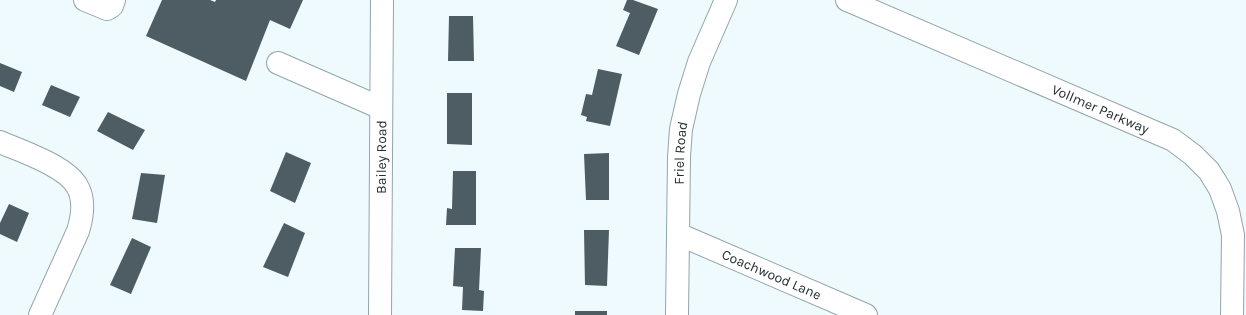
<svg xmlns="http://www.w3.org/2000/svg" width="1246" height="315" font-family="Karla,sans-serif">
  <rect width="100%" height="100%" fill="#eefafe"/>
  <g fill="#4d5d63">
    <path d="M162,0H210L215,2L216,0H303L290,29L270,20L246,81L146,36Z"/>
    <path d="M627,0H633L658,9L639,55L616,46L630,13L623,10Z"/>
    <path d="M449,16H473L474,61H448Z"/>
    <path d="M0,63L22,72L14,92L0,86Z"/>
    <path d="M598,69L622,74L610,126L586,121L587,117L581,115L586,94L592,95Z"/>
    <path d="M51,85L80,97L70,117L42,105Z"/>
    <path d="M447,93H472V145L447,144Z"/>
    <path d="M108,112L145,130L133,150L97,131Z"/>
    <path d="M286,152L311,163L295,203L270,191Z"/>
    <path d="M609,153V200H586L584,154Z"/>
    <path d="M453,171H476V225H446L447,208L452,209Z"/>
    <path d="M141,173L165,175L157,223L132,219Z"/>
    <path d="M9,204L29,213L17,242L0,234V223Z"/>
    <path d="M284,223L305,233L288,277L263,267Z"/>
    <path d="M584,230H609L607,286L585,285Z"/>
    <path d="M132,238L151,247L131,294L110,285Z"/>
    <path d="M455,248H481L479,290L484,291L483,311L462,310L463,287L453,286Z"/>
    <rect x="575" y="311" width="32" height="4"/>
  </g>
  <g fill="none" stroke-linecap="round" stroke-linejoin="round">
    <g stroke="#93a5ab" stroke-width="24">
      <g id="minor">
        <path d="M85,0L107,9L112,6L114,0"/>
        <path id="s1" d="M847,0L1145,128L1173,140L1193,155L1209,171L1220,189L1228,211L1233,235L1232,315"/>
        <path d="M278,63L381,108"/>
        <path d="M0,142C21,151 66,166 77,186C85,199 82,218 78,231L40,315"/>
        <path id="s2" d="M678,234L866,315"/>
        <path id="s3" d="M380,315L382,0"/>
        <path id="s4" d="M677,315L679,157L681,129L689,94L699,62L726,0"/>
      </g>
    </g>
    <use href="#minor" stroke="#fff" stroke-width="22"/>
  </g>
  <g text-anchor="middle" dominant-baseline="central" stroke-width="4" stroke-linejoin="round" paint-order="stroke">
    <g font-size="14" fill="#252d2f" stroke="#fff">
      <text stroke="none"><textPath href="#s1" startOffset="276">Vollmer Parkway</textPath></text>
      <text stroke="none"><textPath href="#s4" startOffset="162">Friel Road</textPath></text>
      <text stroke="none"><textPath href="#s3" startOffset="158">Bailey Road</textPath></text>
      <text stroke="none"><textPath href="#s2" startOffset="102">Coachwood Lane</textPath></text>
    </g>
  </g>
</svg>
